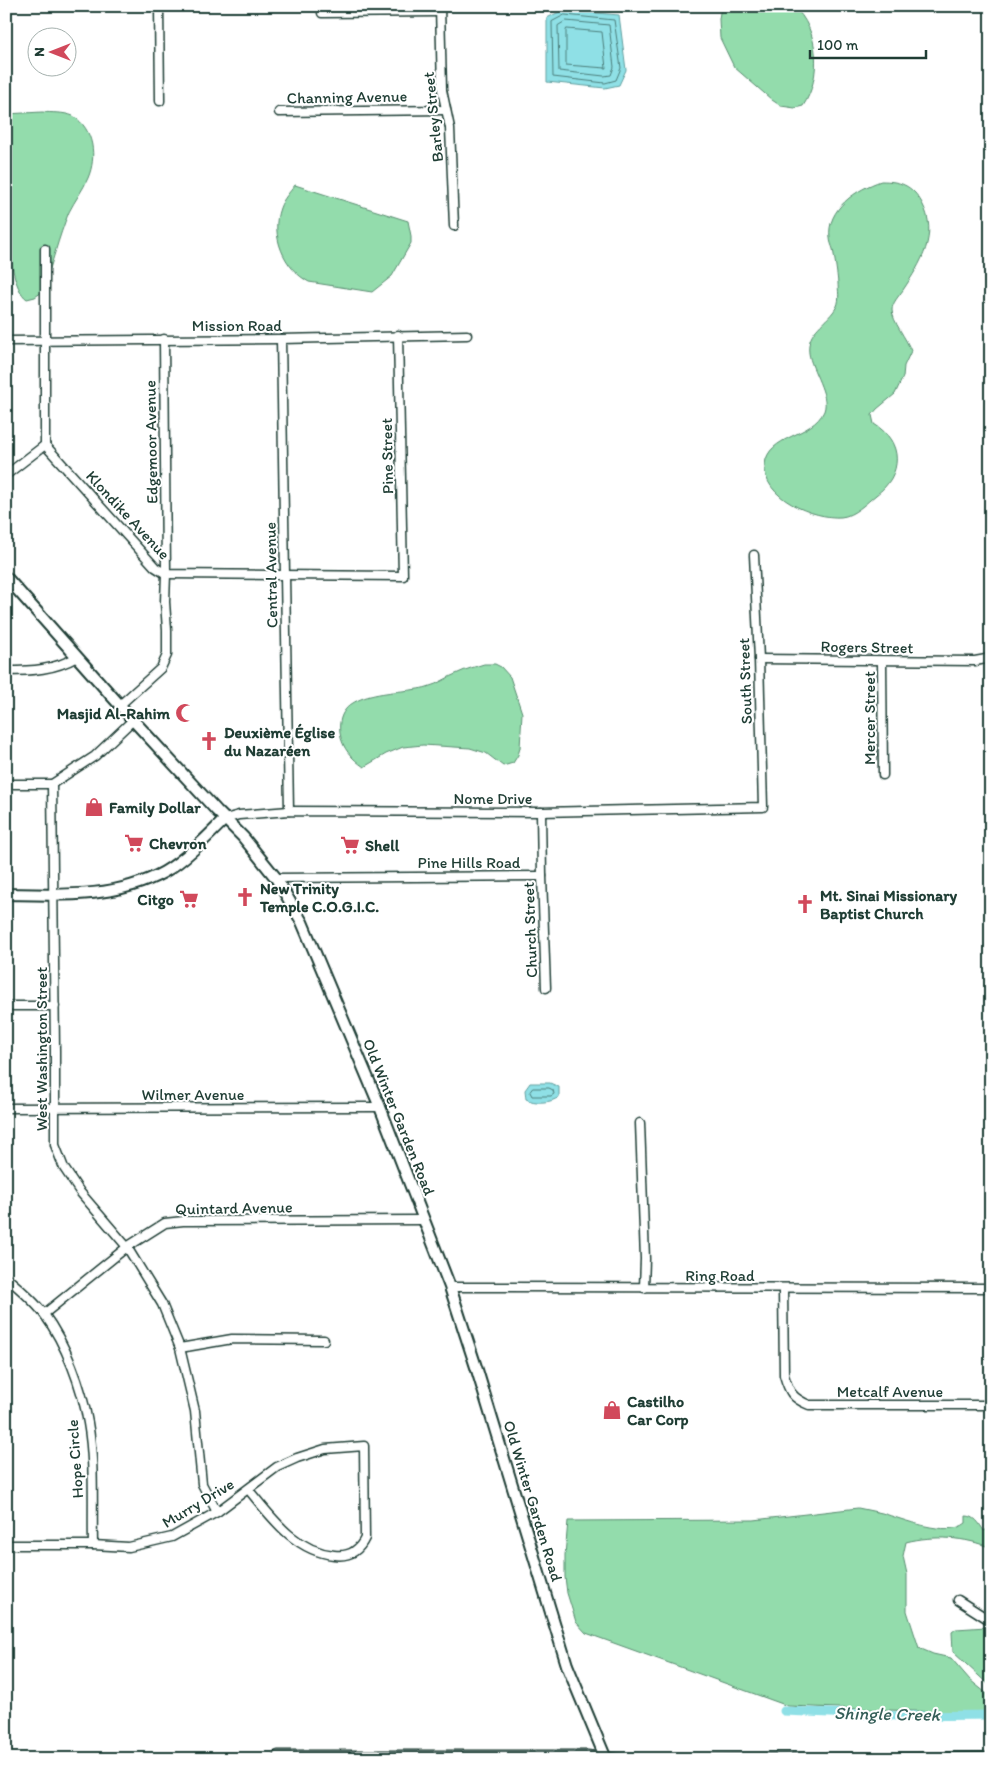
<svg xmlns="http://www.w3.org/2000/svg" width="997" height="1765" font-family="Itim,sans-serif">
  <rect width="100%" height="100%" fill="#fff"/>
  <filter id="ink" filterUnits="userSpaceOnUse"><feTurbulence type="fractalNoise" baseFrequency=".02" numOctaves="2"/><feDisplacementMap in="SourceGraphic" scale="10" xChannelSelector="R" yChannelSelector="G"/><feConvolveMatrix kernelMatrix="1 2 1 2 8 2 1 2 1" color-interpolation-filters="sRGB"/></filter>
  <g filter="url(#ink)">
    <g fill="#93dcac" stroke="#598c70">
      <path d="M721,6H793C820,29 822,78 803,106L795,108L781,106L772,100L734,67L720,38L719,19Z"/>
      <path d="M42,112C52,113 64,112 73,116C94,129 97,157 88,178C83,190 75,200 69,212C58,238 52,266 42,292L35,297L27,299C0,281 6,149 6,114Z"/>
      <path d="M881,181C900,181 912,185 922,203C939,235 921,263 903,290C899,296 892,303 892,310C892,321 907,339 911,351L904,366L903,377L895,394L877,409L872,415L874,424C904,442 903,475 876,495C866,503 854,516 841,517C814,519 762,498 765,465C767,435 813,437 824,411C830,395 811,370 809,353C806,330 828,323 837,306C840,299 838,290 838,283C837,272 835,260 833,249C832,246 830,242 830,238C826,209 857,189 881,181Z"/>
      <path d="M295,185L408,221L411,236V243L392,276L372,292L309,282C284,269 270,235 280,208C283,199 290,192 295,185Z"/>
      <path d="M484,664H495L501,667L510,677L522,713L520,748L518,755L513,763L503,766L486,753L470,748L423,745L403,747L386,754L364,767C352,759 342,748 340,733C334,687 400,695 427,687C439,684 447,677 458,673C466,669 475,667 484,664Z"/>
      <path d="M858,1508C866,1510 874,1511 882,1513C902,1519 948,1538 966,1523V1516C975,1516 979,1523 984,1531L991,1527V1548C966,1537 933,1535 906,1542L903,1556L907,1574V1611L919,1648L933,1654L951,1658L970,1680L991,1697V1714L788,1706L586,1633L576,1622L567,1593L565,1577V1555L568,1521L754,1520Z"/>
      <path d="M991,1608V1687L953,1652L952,1632L956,1629L986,1627L984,1618Z"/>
    </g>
    <g fill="#8fe0e6" stroke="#629f9f">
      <path d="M563,10L619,15L626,70L619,85L605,88L547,82V18Z"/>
      <path d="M530,1083H550L559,1087V1097C551,1103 535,1104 526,1099L525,1090Z"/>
    </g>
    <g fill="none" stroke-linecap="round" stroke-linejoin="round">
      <g stroke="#4c7e7b" stroke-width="1">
        <path d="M565,15L614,20L621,68L616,80L605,83L553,77L552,22Z"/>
        <path d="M566,21L609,25L614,67L611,75L604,76L559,71L558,26Z"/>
        <path d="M567,29L602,32L606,68L566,65V31Z"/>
        <path d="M533,1088H549L553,1090L554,1094L551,1096H532L530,1092Z"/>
      </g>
      <path stroke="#8fe0e6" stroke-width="9" d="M784,1711L900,1716L991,1715"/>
      <g stroke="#1f3d34" stroke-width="11">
        <g id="minor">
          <path d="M159,6L160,101"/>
          <path d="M440,6L442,90L450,128L454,226"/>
          <path d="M322,13L440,12"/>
          <path d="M279,112L446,110"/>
          <path d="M45,249V445"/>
          <path d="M281,339L289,811"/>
          <path d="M6,341L281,339L467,335"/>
          <path d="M45,445L155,567L166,574L403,576L398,335"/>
          <path d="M6,475L45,445"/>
          <path d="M759,659L975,661L986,659L991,655"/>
          <path d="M882,661L883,775"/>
          <path d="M6,671C32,671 54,670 77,657"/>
          <path d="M120,705L161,668L167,655V630L165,602L166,574L164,339"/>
          <path d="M6,784H52L95,756L133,720"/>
          <path d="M52,784L55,1050V1145L64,1168L80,1192L127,1247L162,1304L180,1348L195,1411L202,1484L217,1512"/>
          <path d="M541,812L542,876L546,988"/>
          <path d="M225,819L239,815L289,811L541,812L763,807L759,659L754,555"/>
          <path d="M276,878L542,876"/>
          <path d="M6,1006H55"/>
          <path d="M6,1108L380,1107"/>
          <path d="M640,1123L645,1259L644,1288"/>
          <path d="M6,1277C19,1288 34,1301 44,1314C66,1344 82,1387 88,1423C95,1462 92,1505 93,1545"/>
          <path d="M450,1287L991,1288"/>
          <path d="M783,1289L784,1375C789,1392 792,1398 809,1405H991"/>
          <path d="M44,1314L127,1247L165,1223L183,1221L424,1220"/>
          <path d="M180,1348L232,1339L324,1340"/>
          <path d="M6,1545H93L129,1547L172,1537L217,1512L277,1467L297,1458L325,1449L364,1446L365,1538C359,1551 349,1557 334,1555C295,1551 272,1518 248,1489"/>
          <path d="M958,1600L991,1621"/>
          <path d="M278,1755H587L625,1759"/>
          <path d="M698,1759L991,1757"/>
        </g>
      </g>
      <g stroke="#1f3d34" stroke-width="14">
        <g id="major">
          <path d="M6,577L133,720L217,811L243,837L276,878L302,922L380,1107L450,1287L477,1370L567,1665L606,1759"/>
          <path d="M6,894C59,895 116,899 164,872C185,860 208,836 225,819"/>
        </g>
      </g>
      <use href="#minor" stroke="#fff" stroke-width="8"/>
      <use href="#major" stroke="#fff" stroke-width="10"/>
    </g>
  </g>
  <defs>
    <g id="mosque-bare" transform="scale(1.5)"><path d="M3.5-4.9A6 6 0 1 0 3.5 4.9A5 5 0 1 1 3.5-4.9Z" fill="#d1495b" stroke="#fff" stroke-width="2.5" paint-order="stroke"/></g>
    <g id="church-bare" transform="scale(1.5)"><path d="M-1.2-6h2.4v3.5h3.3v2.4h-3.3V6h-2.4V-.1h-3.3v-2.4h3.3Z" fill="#d1495b" stroke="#fff" stroke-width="2.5" paint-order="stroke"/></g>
    <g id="shop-bare" transform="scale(1.5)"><path d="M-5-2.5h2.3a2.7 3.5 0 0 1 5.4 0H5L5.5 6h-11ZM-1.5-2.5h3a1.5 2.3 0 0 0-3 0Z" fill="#d1495b" stroke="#fff" stroke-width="2.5" paint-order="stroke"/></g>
    <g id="supermarket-bare" transform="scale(1.5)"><path d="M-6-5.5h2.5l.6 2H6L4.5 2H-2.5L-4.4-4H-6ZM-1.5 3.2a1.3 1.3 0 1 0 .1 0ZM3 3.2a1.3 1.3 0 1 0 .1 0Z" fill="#d1495b" stroke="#fff" stroke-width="2.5" paint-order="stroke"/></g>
  </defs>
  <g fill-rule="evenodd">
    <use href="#mosque-bare" x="185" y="713"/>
    <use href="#church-bare" x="209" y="741"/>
    <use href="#shop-bare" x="94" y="807"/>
    <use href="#supermarket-bare" x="134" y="843"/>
    <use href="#supermarket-bare" x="350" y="845"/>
    <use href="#church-bare" x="245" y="897"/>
    <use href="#supermarket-bare" x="189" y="899"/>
    <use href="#church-bare" x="805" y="904"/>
    <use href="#shop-bare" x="612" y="1410"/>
  </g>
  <g text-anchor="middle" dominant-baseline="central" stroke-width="4" stroke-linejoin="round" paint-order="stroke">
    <g font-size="16" fill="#1f3d34" stroke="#fff">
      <text transform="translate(347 97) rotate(-1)">Channing Avenue</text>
      <text transform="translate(433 117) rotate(-96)">Barley Street</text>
      <text x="237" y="325">Mission Road</text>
      <text transform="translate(151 442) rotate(-91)">Edgemoor Avenue</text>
      <text transform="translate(387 456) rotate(-91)">Pine Street</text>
      <text transform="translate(128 515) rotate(47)">Klondike Avenue</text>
      <text transform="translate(271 575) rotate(-91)">Central Avenue</text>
      <text transform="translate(867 647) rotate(1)">Rogers Street</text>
      <text transform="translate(745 681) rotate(-92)">South Street</text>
      <text transform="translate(869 718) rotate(-90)">Mercer Street</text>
      <text x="493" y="798">Nome Drive</text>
      <text x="469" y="862">Pine Hills Road</text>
      <text transform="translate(530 930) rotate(-92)">Church Street</text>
      <text transform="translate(41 1049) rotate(-90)">West Washington Street</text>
      <text x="193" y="1094">Wilmer Avenue</text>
      <text transform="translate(399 1117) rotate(68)">Old Winter Garden Road</text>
      <text transform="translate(234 1208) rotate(-1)">Quintard Avenue</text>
      <text x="720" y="1275">Ring Road</text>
      <text x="890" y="1391">Metcalf Avenue</text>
      <text transform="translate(75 1459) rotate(-94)">Hope Circle</text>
      <text transform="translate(533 1501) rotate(73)">Old Winter Garden Road</text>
      <text transform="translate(198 1503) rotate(-31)">Murry Drive</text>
    </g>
    <g font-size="16" font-weight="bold" fill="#1f3d34" stroke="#fff" text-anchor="start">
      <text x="170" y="713" text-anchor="end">Masjid Al-Rahim</text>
      <text x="224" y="732">Deuxième Église<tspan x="224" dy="18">du Nazaréen</tspan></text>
      <text x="109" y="807">Family Dollar</text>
      <text x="149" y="843">Chevron</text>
      <text x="365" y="845">Shell</text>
      <text x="260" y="888">New Trinity<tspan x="260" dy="18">Temple C.O.G.I.C.</tspan></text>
      <text x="820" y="895">Mt. Sinai Missionary<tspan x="820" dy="18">Baptist Church</tspan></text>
      <text x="174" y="899" text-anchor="end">Citgo</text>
      <text x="627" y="1401">Castilho<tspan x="627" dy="18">Car Corp</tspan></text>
    </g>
    <g font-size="18" font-style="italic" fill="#355e58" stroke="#fff">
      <text transform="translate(887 1714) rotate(1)">Shingle Creek</text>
    </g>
  </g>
  <rect width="997" height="1765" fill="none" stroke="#fff" stroke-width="25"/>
  <rect x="12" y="12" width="972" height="1740" fill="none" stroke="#1f3d34" stroke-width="2" filter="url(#ink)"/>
  <g transform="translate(52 52) rotate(270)"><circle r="24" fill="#ffffff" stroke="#a5b1ae"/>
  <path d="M0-4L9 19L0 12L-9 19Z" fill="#d1495b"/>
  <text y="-8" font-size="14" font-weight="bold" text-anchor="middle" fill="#1f3d34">N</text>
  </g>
  <path d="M810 50v8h116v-8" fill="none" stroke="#1f3d34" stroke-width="2.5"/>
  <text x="817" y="50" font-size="15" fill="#1f3d34" stroke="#ffffff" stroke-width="4" paint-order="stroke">100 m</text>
</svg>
